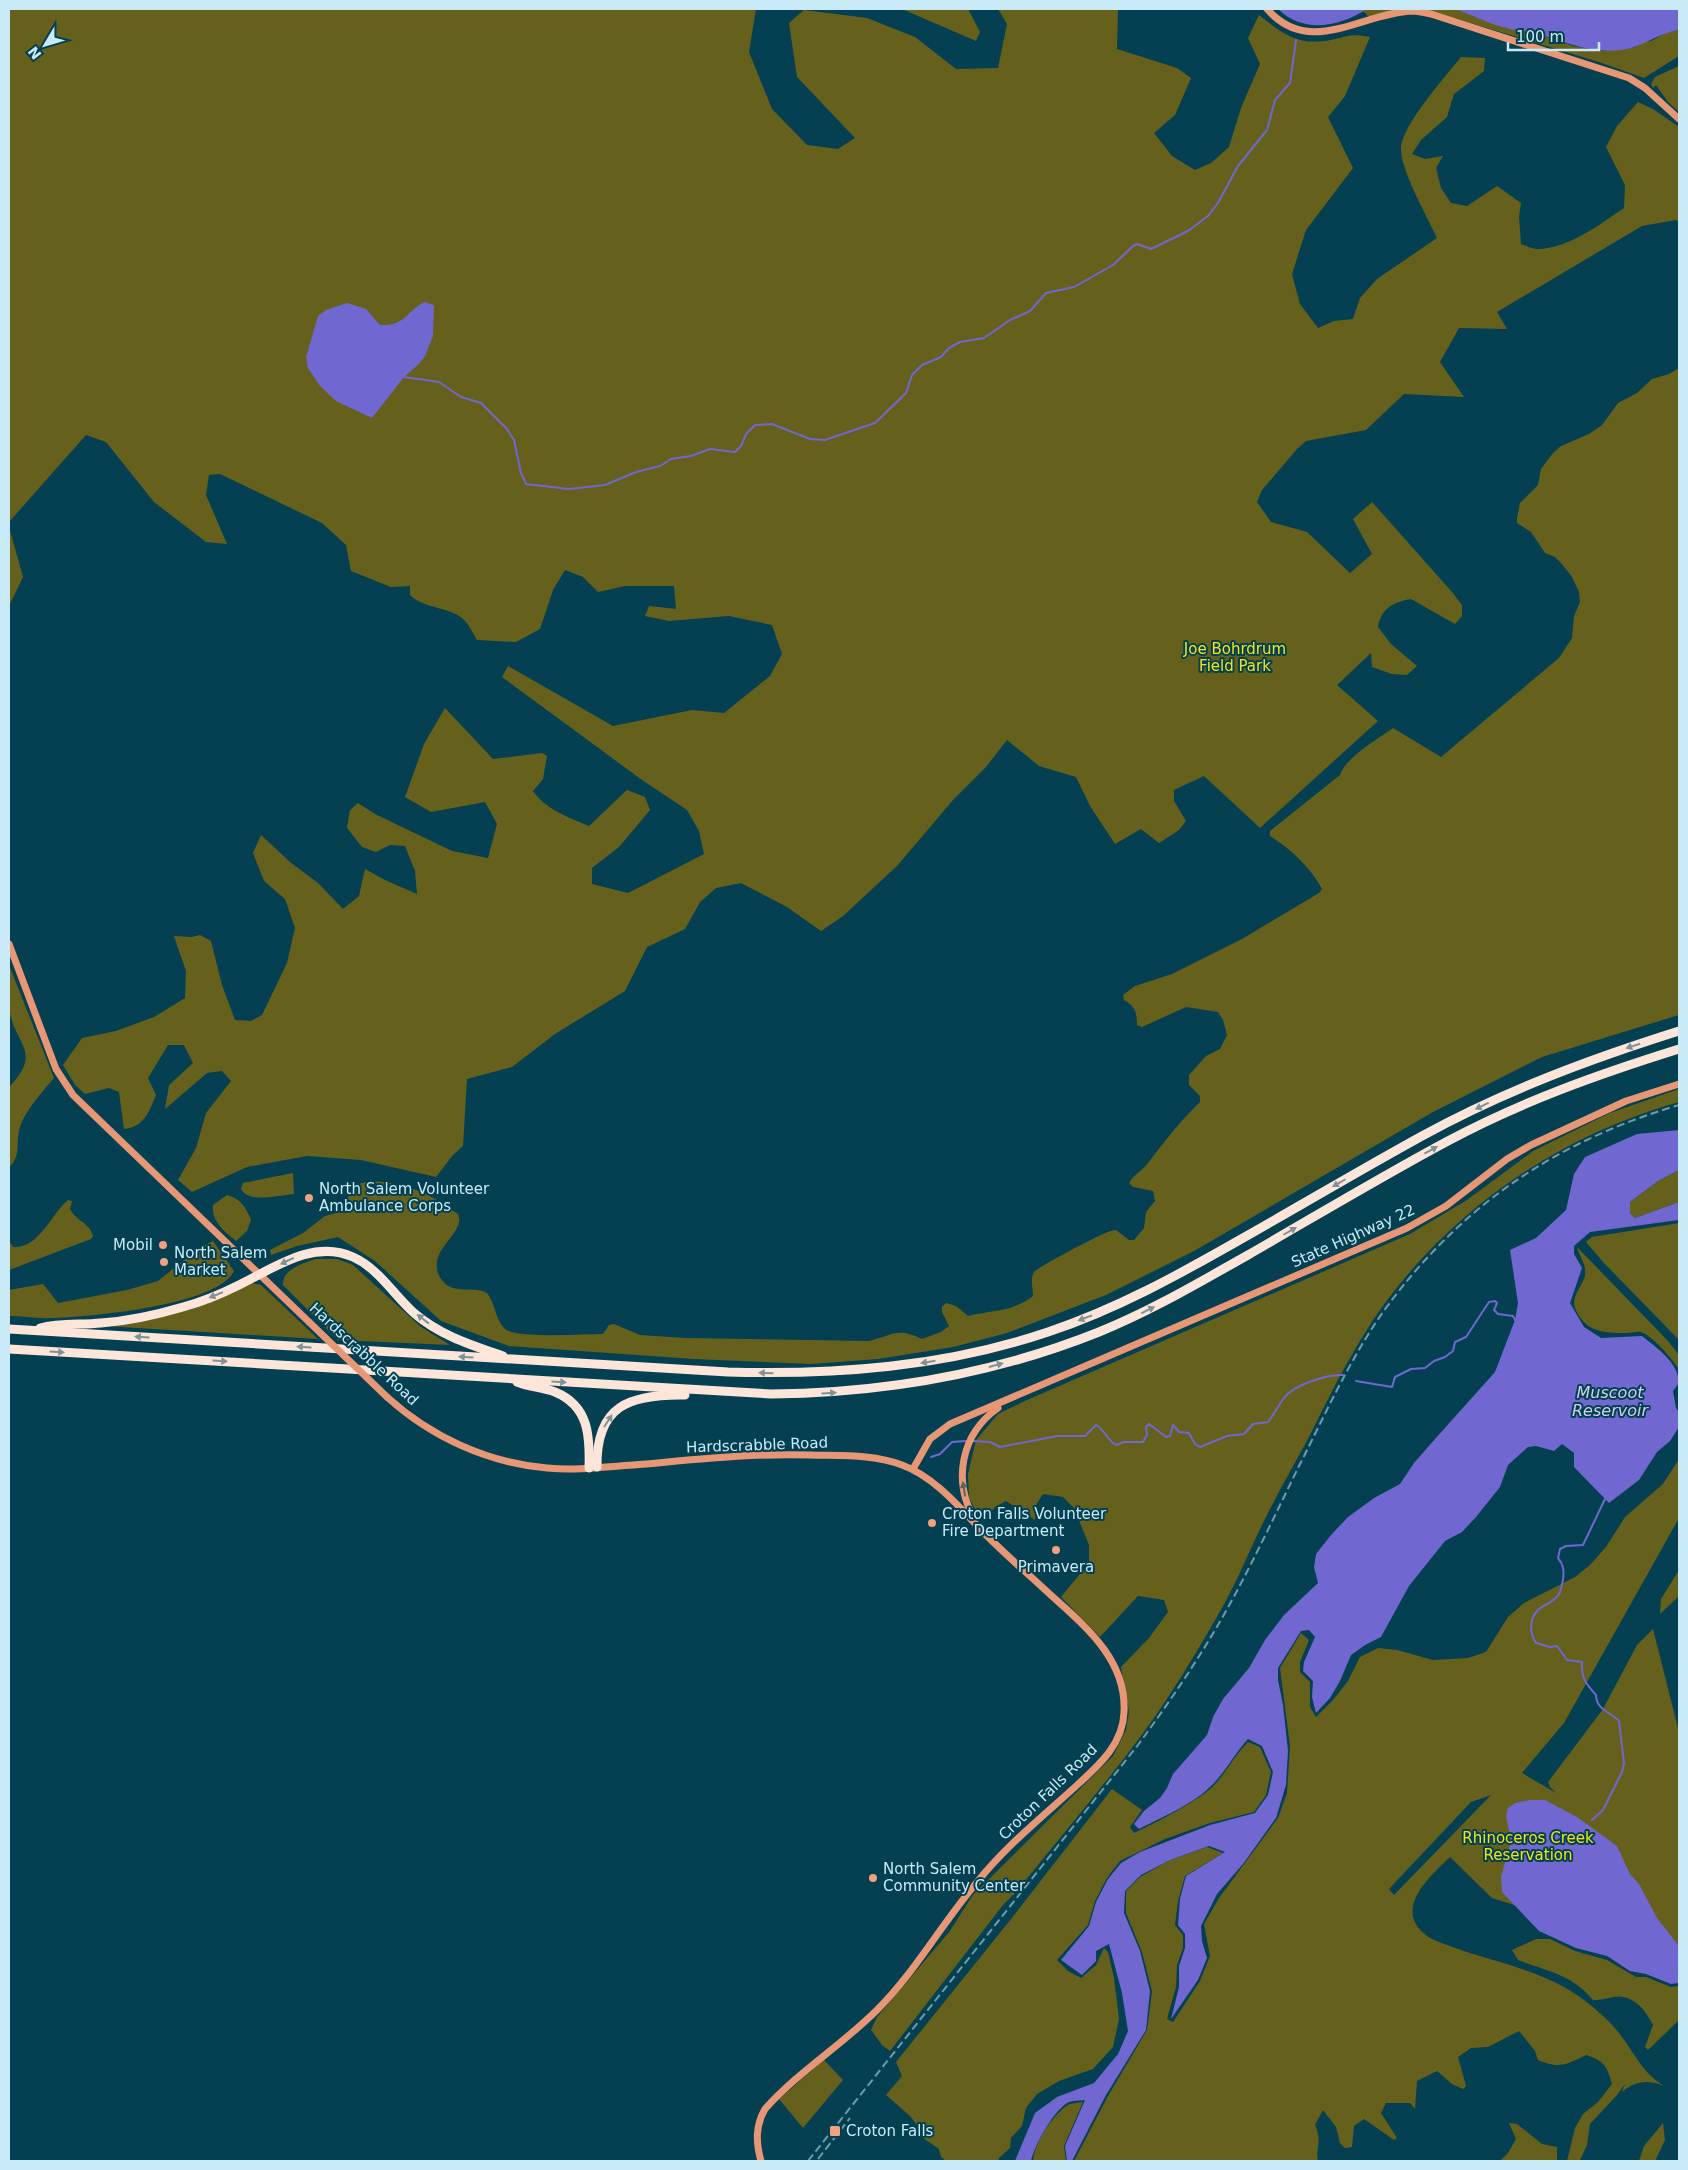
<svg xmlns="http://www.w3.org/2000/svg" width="1688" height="2170" font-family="'DejaVu Sans',sans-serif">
  <rect width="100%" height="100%" fill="#044051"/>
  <g fill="#66601d" fill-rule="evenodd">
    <path d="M9,9H756L749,52L772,109L807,145L838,149L855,138L797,77L789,23L804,10L867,18L915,37L956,69L998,68L1007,24L998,9H1118L1117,49L1177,68L1191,78L1175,115L1154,133L1172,156L1195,170L1211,163L1229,147L1241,108L1260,64L1248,38L1259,15C1285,36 1301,47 1335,39C1352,35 1352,34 1370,37L1345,96L1328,117L1353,168L1306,230L1292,274L1300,304L1318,328L1334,321L1353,319L1360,298L1377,279L1437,238C1427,216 1401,171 1401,149C1401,126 1446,76 1461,57L1485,58L1484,71L1454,94L1447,117L1421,140L1412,154L1425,159L1443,156L1436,168L1441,188L1451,203L1467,206L1497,186L1521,203L1519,217L1521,244C1527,246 1534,250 1540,249C1570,247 1599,225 1624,208L1625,185L1606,147L1617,126L1638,102L1653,109L1679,127V222L1676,220L1642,226L1497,312L1507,329L1459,328L1440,362L1464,397L1404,394L1366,430L1306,441L1297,449L1262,490L1257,502L1271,522L1307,532L1350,573L1372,554L1353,519L1372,502L1452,592L1462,605V616L1455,624L1411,599C1394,602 1381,608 1378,627L1391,644L1417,666L1407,675L1392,674L1372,667L1371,653L1337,685L1378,721L1260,828L1204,776L1174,790V801L1186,821L1179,830L1159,843L1141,829L1115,844L1090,806L1076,777L1039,766L1007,740L986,767L953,800L897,866L843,916L821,931L787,907L741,883L716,888L700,902L685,929L647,947L625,991L555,1034L512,1067L467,1079L463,1146L453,1155L436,1177L361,1160L307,1156L247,1167L192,1192L178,1180L196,1148L206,1113L231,1081L222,1071L207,1073L165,1109L169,1085L193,1063L184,1045H168L148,1078L156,1095C149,1112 144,1127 124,1129L119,1092L109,1088L85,1094L75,1085L63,1065L82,1038L116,1031L154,1017L185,998L186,971L174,936L192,937L200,935L211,941L222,985L235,1020L251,1021L262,1015L287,963L295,928L285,899L264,881L253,853L261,835L290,862L318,883L343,909L359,896L365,869L385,880L417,894L415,871L405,846L390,845L376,852L362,847L347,828L350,810L358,803L375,814L452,851L488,858L497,824L485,802L431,812L405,797L424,744L445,708L493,759L542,753L547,756L543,779L533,791C545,809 570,818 589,826L627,790L645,797L650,810L619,847L592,868V884L628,893L704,854L699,831L687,810L642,780L502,677L508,666L613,726L692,710L724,713L770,676L782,654L772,625L729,616L669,621L645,616L649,606L676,609L674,586H625L598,592L583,577L565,570L553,590L540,629L516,642L477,640C473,633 469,625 464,620C452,607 424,609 410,595V586L391,587L351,571L346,545L322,523L220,474L209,475L206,495L227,544L206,542L154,502L106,442L86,435L9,522Z"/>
    <path d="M902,9H968L980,32L976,41Z"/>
    <path d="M1367,9H1456L1506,28L1535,32L1573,46L1600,51L1635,47L1642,42L1651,41L1668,32L1679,30V56L1644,78L1599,62L1444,15L1424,10L1370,18L1363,11Z"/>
    <path d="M1679,66V112L1668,102L1656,85L1653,88L1651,84L1655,77Z"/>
    <path d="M1679,368V1015L1542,1057L1433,1112L1194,1251L1106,1295L1007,1333L953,1347L878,1359L812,1364L694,1359L509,1346L441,1321L375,1261L338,1237L297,1246L271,1255L270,1250L303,1233L325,1216L345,1211L349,1208C339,1168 402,1183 421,1192C434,1197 446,1206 458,1214C467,1234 423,1251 441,1279C453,1296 472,1285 487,1293C495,1303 495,1318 504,1328C513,1339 586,1334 603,1334L609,1325L614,1324L640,1335L685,1338L869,1341C894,1335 897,1327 922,1339L941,1332L949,1326L942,1312V1307L946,1303L956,1306L968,1316C991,1310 1013,1312 1033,1296C1033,1289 1030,1278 1034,1272C1038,1267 1102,1233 1111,1231L1116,1230L1129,1240H1134L1144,1228L1146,1212L1155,1201L1153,1191L1133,1187L1129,1183C1135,1173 1142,1171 1148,1163C1165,1141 1180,1121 1200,1102V1096L1189,1085V1075L1206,1056L1220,1049L1227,1035L1223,1020L1218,1012L1186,1007L1142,1027L1137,1025C1137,1012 1135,1006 1124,1000L1123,995L1135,986L1172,974L1242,939L1319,893L1322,889C1311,868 1291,849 1270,836V831L1340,775C1345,758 1378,739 1393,728L1441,757L1559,658L1572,638L1574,616L1580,602L1579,592L1572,577L1562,564L1555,557L1545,553L1531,532L1517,523V518L1520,503L1538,485L1541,469L1553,453L1561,446L1589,434L1602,425L1618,403L1637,393L1652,379L1669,374Z"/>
    <path d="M9,527L23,577L9,606Z"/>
    <path d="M9,965L54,1078C43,1091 25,1111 20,1127C15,1142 22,1156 9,1167V1087C44,1051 14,1045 9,1008C7,994 9,979 9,965Z"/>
    <path d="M1679,1089V1102C1569,1133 1471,1196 1399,1285C1362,1330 1336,1383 1310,1435C1296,1462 1280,1488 1267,1515C1250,1548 1237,1583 1218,1615C1195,1655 1171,1695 1144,1732C1104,1786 1060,1837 1018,1890L1003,1905L890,2051L882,2045L871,2030L877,2017L950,1931L972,1896L1113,1756L1126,1730L1129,1712L1121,1667L1149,1638L1168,1612L1164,1600L1138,1596L1100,1637L1061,1597L1089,1563V1545L1074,1508L1063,1497L1043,1494L1036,1505L1035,1520L1006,1501L995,1507L985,1519L979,1516L969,1498L968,1474L976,1440L998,1414L1027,1400L1410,1234L1467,1200L1533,1151L1610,1113Z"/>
    <path d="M1679,1170V1202L1635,1218L1630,1213V1202L1658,1181Z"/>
    <path d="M293,1173L294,1194C279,1195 249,1204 241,1189L243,1183Z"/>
    <path d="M227,1195C241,1199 246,1207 251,1220L247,1231L236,1241C224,1231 211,1221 213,1205Z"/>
    <path d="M68,1200L72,1201L70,1209C76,1221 89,1222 93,1236L91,1239L9,1270V1241L13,1247C39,1249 51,1214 68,1200Z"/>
    <path d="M1679,1223V1340L1603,1262L1586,1242L1592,1237Z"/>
    <path d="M213,1241L234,1271C217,1306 88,1317 51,1318C37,1319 23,1316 9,1316V1290L43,1284L58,1303L127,1290L158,1281L199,1248Z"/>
    <path d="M1577,1247L1668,1341L1679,1355V1369C1672,1359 1653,1336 1641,1332C1637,1331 1630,1333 1626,1333C1603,1333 1585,1332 1575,1308C1571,1297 1582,1286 1585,1276C1587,1265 1580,1258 1577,1247Z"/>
    <path d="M316,1259H337L353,1265L421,1327L450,1345L338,1340L283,1285C282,1269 304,1263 316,1259Z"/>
    <path d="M252,1283L261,1285L318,1339L105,1326L163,1317L199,1307Z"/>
    <path d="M1679,1459V1518L1564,1723L1522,1773L1556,1793L1550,1787L1548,1782L1603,1709L1637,1645L1653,1629L1679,1732V1957L1492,1898L1450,1857C1428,1878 1390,1912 1430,1938C1480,1961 1540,1966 1584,2000C1598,2011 1612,2023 1622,2037C1637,2057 1642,2072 1664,2086C1648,2079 1634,2081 1622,2092L1625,2084L1617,2095L1590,2124L1587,2145L1580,2160L1567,2161L1575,2128L1583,2114L1598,2102L1612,2084C1607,2066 1604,2061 1586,2055C1566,2065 1559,2069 1538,2060L1535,2051L1519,2031L1488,2047L1471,2048L1458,2057L1466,2086L1463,2089L1452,2084L1437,2071L1417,2081L1415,2109L1410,2103H1386L1381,2113L1397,2138L1394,2140L1364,2119L1354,2126L1352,2147L1345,2148L1340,2143L1336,2127L1323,2110L1315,2125C1323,2143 1315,2147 1318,2161H1074L1108,2096L1147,2030L1152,1991L1142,1952L1126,1913V1891L1140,1877L1170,1860L1207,1847L1223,1853L1185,1876L1178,1901L1175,1925L1183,1935V1948L1177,1965L1176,1987L1167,2019L1173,2022L1200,1981L1210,1956L1204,1924L1219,1898L1278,1818L1287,1793L1290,1746L1280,1668L1301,1633L1309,1640L1300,1662V1672L1310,1682V1707L1316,1717L1333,1700L1348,1681L1360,1657L1378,1648L1397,1650L1433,1660L1468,1658L1486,1652L1508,1617L1524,1603L1575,1577L1590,1565L1606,1547L1625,1517L1663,1484ZM1491,1795L1394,1895L1389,1889L1471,1802Z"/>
    <path d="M1679,1570V1596L1660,1614L1661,1599Z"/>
    <path d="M1248,1742L1260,1747L1271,1772L1266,1795L1254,1812L1210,1823L1165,1839L1120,1861L1107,1878L1095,1901L1088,1925L1057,1960L1068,1971L1081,1978L1096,1965L1104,1948L1108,1952L1114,1978L1119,2019L1113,2047L1093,2069L1059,2081L1037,2094L1026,2108L1022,2126L1011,2138L1010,2148L999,2158L998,2161H943L944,2159L941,2157L939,2149L919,2135L920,2129L910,2116L886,2095L902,2076L896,2062L1011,1919L1112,1789L1142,1810L1130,1827L1134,1833C1155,1823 1203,1799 1217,1782C1228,1769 1236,1754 1248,1742Z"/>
    <path d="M1536,1939H1550L1575,1951L1607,1960L1636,1977H1646L1671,1987L1679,1986V2020L1648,2050L1645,2047L1653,2025C1646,2010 1632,1993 1613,1997C1605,1999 1601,2000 1593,2000C1573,1975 1547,1971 1518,1960L1512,1950Z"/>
    <path d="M824,2060L843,2080L803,2128L779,2099Z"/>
    <path d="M1083,2102L1064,2146L1066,2161H1033C1034,2144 1052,2115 1068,2105C1071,2103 1078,2103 1083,2102Z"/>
    <path d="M1509,2123L1517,2124L1542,2144L1557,2147V2161H1500L1508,2153L1516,2139Z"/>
    <path d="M1663,2123L1665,2140L1655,2161H1639L1644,2146Z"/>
  </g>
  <g fill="#7067d1">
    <path d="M1278,9H1367C1338,27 1304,34 1278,9Z"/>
    <path d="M1456,9H1679V30C1659,33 1642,47 1622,50C1590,54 1565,42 1536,33C1526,30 1516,31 1506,28C1489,24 1472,15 1456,9Z"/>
    <path d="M424,302L434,305L433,336L425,356L419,364L404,377L372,418L336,401L320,386L308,368L306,357L318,316L326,310L347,303L366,309L380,325C405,326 405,313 424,302Z"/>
    <path d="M1679,1130V1170L1658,1181L1630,1202V1213L1635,1218L1679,1202V1220L1590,1232L1574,1246V1254L1582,1268L1570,1303L1584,1327L1601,1338L1642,1336C1657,1348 1679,1363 1679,1383L1673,1391L1676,1408L1679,1412V1427L1670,1441L1657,1452L1639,1480L1609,1503L1574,1467V1453L1562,1444L1554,1451L1536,1446L1528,1447L1508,1465L1500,1487L1476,1517L1462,1532L1445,1541L1409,1586L1381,1637L1365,1645L1351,1655L1340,1681L1330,1698L1316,1713L1312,1697L1313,1681L1303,1671L1304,1662L1315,1637L1309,1630L1301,1631L1278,1668V1680L1283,1705L1288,1751L1286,1785L1276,1818L1243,1864L1217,1894L1201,1926L1202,1941L1207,1958L1198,1980L1171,2019L1179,1987V1966L1185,1948V1934L1178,1925L1180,1899L1186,1876L1225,1852L1209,1846L1170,1860L1141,1875L1125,1891L1124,1913L1140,1951L1150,1991L1146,2030L1106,2095L1072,2161H1067L1065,2146L1085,2100C1081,2101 1074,2100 1069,2102C1055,2108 1034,2146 1031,2161H1015L1035,2113L1057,2097L1094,2083L1118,2054L1128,2031L1122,1993L1109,1944L1096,1951V1961L1082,1975L1061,1960L1089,1926L1096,1902L1108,1879L1121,1863L1140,1852L1210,1825L1255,1813L1268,1795L1273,1772L1262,1746L1248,1739C1236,1752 1227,1769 1215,1782C1195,1804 1164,1816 1139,1829L1134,1824L1144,1811L1160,1798L1167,1788L1173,1774L1207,1735L1213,1717L1223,1699L1249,1668L1265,1640L1284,1615L1318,1583L1314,1567L1316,1554L1331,1535L1348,1517L1374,1498L1400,1484L1414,1463L1435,1439L1495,1372L1515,1320L1518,1303L1510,1250L1536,1238L1566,1210L1574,1174L1585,1157L1637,1134Z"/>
    <path d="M1530,1800H1545L1577,1817L1617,1846L1630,1874L1639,1884L1657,1918L1679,1946V1983L1671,1984L1646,1974L1630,1971L1607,1956L1576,1948L1539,1931L1502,1892L1501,1877L1511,1841L1506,1816L1508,1808L1515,1803Z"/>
  </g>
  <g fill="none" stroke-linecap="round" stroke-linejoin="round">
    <g stroke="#7067d1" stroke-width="2">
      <path d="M404,377L439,382L461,397L481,403L507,429L514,440L521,473L526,484L569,489L605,485L636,472L660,466L671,459L691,456L710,449L735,452L741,446L746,434L755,425L772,424L810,439L825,440L875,423L906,393L912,375L922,365L941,357L949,348L960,342L984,338L1010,320L1030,311L1046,293L1074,287L1113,265L1133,246L1137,244L1151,249L1188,231L1208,216L1218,203L1238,166L1267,130L1275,100L1290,83L1296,40"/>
      <path d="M1356,1381L1392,1387L1395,1377L1411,1369L1425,1368L1434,1361L1445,1357L1453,1351L1455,1342L1466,1337L1489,1302L1495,1301L1497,1303L1494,1310L1498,1314L1513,1316L1515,1320"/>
      <path d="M973,1441L990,1442L1000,1447L1057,1436H1085L1096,1425C1105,1430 1107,1440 1116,1445L1124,1442H1143L1147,1435L1146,1427L1149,1424L1166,1437L1170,1436L1173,1425L1179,1432L1189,1433L1195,1444L1200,1447L1227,1436L1244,1434L1253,1424L1268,1422C1274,1414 1278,1406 1284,1398C1293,1385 1328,1374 1343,1375"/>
      <path d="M931,1457L940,1454L952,1442L966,1441"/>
      <path d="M1592,1820L1603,1810L1622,1772L1624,1763L1619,1721C1611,1712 1596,1710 1596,1695C1586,1684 1581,1678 1582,1662L1567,1660L1557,1646L1550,1647L1536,1643C1530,1634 1529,1620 1537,1611C1543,1604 1554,1603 1559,1594C1561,1591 1562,1584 1563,1580C1564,1571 1564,1565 1558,1558L1560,1549L1566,1546L1583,1545L1605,1499"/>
    </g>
    <g stroke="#e79775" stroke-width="7">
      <path d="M1267,9C1310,58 1361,13 1412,11C1418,11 1425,13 1431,14L1629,78L1645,88L1679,119"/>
      <path d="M9,944L56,1069L73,1095L309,1322"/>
      <path d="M387,1397C431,1437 488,1463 547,1468C576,1471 604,1467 633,1465C692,1460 751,1453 810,1455C840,1456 874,1454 902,1465C935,1477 960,1508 984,1533C1002,1551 1022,1569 1041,1586C1078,1621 1127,1655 1124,1712C1123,1745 1098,1766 1075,1787C1042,1817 1006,1846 978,1881C942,1923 916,1971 877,2010C842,2045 798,2072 765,2109C755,2126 756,2143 761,2161"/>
      <path d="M913,1469L930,1439L950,1424L1407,1228L1446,1206L1507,1159L1531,1145L1626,1101L1679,1084"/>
      <path d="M975,1520C952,1481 961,1434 998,1408"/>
    </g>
    <g stroke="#fee5da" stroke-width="9">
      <path d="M40,1328C60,1323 80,1325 101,1323C128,1321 156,1315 183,1307C202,1302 221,1294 239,1285C274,1268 313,1239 353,1257C378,1268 394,1295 414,1313C441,1336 471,1345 503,1356"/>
      <path d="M9,1329L728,1372C837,1375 944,1367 1048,1332C1117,1309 1180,1274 1243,1238C1303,1204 1362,1169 1422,1136C1504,1091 1590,1059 1679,1031"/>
      <path d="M9,1349L771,1394C884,1393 994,1374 1099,1332C1151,1311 1200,1282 1248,1255C1314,1217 1379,1178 1446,1142C1520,1102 1599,1074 1679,1049"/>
      <path d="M517,1382C529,1387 543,1387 555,1392C589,1406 590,1436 589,1468"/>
      <path d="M597,1467C596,1405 630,1394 685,1395"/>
    </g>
    <g stroke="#6e9cab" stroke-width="2" stroke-dasharray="8 4" stroke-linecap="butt">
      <path d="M818,2159L850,2118"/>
      <path d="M808,2161L1138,1745C1168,1704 1197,1662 1222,1618C1250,1569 1274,1517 1299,1466C1328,1409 1355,1347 1395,1296C1470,1199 1563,1139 1679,1105"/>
    </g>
    <path stroke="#e79775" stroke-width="7" d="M309,1322L387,1397"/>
  </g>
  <defs><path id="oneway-solid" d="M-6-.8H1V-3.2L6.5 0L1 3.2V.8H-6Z" transform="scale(1.25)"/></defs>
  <g fill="#819296">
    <use href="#oneway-solid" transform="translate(1633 1046) rotate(162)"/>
    <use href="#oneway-solid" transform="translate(1482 1106) rotate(154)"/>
    <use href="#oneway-solid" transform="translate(1431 1150) rotate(-29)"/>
    <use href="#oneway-solid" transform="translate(1339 1183) rotate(150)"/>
    <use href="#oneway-solid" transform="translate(1290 1231) rotate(-30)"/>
    <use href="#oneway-solid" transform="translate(287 1261) rotate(155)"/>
    <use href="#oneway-solid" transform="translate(216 1295) rotate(158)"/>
    <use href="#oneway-solid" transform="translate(1148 1310) rotate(-26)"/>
    <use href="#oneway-solid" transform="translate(1085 1318) rotate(159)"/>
    <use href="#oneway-solid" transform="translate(423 1319) rotate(-142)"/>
    <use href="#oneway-solid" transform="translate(142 1337) rotate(-176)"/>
    <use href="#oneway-solid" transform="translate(304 1347) rotate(-176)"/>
    <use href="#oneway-solid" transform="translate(57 1352) rotate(3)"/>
    <use href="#oneway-solid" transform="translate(466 1357) rotate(-176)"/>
    <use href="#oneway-solid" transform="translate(220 1361) rotate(3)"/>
    <use href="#oneway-solid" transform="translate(928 1362) rotate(171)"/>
    <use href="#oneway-solid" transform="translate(996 1365) rotate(-15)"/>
    <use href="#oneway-solid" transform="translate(766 1373) rotate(-179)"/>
    <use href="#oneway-solid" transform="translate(559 1382) rotate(4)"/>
    <use href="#oneway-solid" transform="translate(829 1393) rotate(-3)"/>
    <use href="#oneway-solid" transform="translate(608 1421) rotate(-57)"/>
  </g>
  <use fill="#5f635f" href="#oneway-solid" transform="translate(964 1489) rotate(-99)"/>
  <g fill="#f2a17e" stroke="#044051" stroke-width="2">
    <circle cx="309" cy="1198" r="5"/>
    <circle cx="163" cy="1245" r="5"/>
    <circle cx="164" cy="1262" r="5"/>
    <circle cx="932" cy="1523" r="5"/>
    <circle cx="1056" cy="1550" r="5"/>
    <circle cx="873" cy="1878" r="5"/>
    <rect x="829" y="2125" width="12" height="12" rx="2.5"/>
  </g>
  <g text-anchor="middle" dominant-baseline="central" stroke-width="4" stroke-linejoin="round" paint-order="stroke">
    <g font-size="15" fill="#f5e418" stroke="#044051">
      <text x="1235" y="649">Joe Bohrdrum<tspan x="1235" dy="17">Field Park</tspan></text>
      <text x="1528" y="1838">Rhinoceros Creek<tspan x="1528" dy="17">Reservation</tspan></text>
    </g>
    <g font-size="15" fill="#c8eaf7" stroke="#044051" text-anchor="start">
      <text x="319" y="1189">North Salem Volunteer<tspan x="319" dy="17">Ambulance Corps</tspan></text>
      <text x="153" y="1245" text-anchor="end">Mobil</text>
      <text x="174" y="1253">North Salem<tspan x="174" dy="17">Market</tspan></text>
      <text x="942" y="1514">Croton Falls Volunteer<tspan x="942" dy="17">Fire Department</tspan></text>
      <text x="1056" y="1567" text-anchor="middle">Primavera</text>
      <text x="883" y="1869">North Salem<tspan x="883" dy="17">Community Center</tspan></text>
      <text x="846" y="2131">Croton Falls</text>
    </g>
    <g font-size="15" fill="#c8eaf7" stroke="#044051">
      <text transform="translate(1353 1236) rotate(-24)">State Highway 22</text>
      <text transform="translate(364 1354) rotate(43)">Hardscrabble Road</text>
      <text transform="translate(757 1445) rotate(-2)">Hardscrabble Road</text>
      <text transform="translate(1048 1792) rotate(-44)">Croton Falls Road</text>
    </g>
    <g font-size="16" font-style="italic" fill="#cfd0eb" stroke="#044051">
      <text x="1610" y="1392">Muscoot<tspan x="1610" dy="18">Reservoir</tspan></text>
    </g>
  </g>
  <rect width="1688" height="2170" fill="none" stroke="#c8eaf7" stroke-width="20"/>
  <g transform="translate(45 45) rotate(232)" stroke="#044051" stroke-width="4" paint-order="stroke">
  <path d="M0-4L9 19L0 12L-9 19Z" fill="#c8eaf7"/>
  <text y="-8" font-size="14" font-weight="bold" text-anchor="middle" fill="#c8eaf7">N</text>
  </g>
  <path d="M1508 42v8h91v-8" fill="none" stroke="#c8eaf7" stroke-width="2.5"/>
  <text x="1516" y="42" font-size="15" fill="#c8eaf7" stroke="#044051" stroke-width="4" paint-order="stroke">100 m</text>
</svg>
